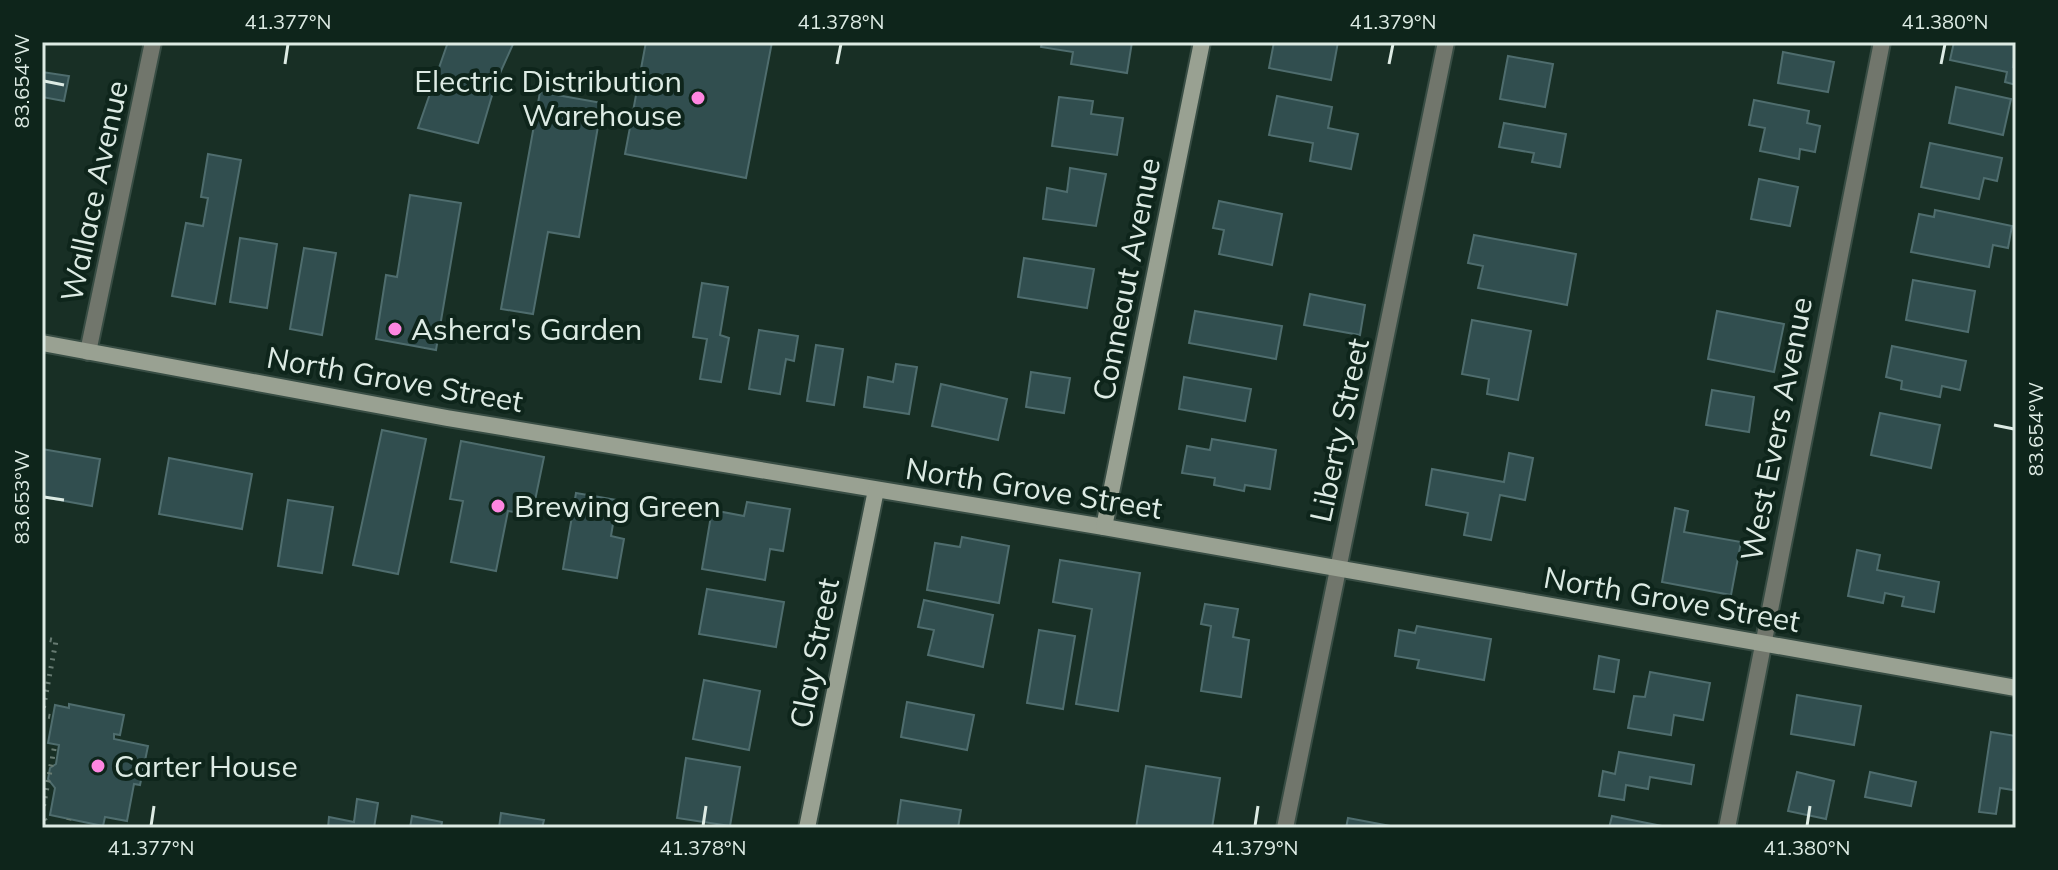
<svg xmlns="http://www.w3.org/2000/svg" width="2058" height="870" font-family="Mulish,sans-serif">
  <rect width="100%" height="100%" fill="#182f25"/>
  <g fill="#314e4f" stroke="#4f6d6e" stroke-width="2">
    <path d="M448,42H514L496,82L478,143L418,128Z"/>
    <path d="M646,42H772L746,178L625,154Z"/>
    <path d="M1042,42H1132L1127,73L1071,64L1073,52L1041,47Z"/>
    <path d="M1274,42H1338L1331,80L1269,68Z"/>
    <path d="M1954,42H2016L2013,67H2016V85L2005,82L2007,72L1950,60Z"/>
    <path d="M1783,52L1834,62L1828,92L1778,83Z"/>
    <path d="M1508,56L1553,64L1545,107L1500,99Z"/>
    <path d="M42,72L69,76L64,101L42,97Z"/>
    <path d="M1956,87L2011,99L2003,135L1949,123Z"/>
    <path d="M540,92L602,103L579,237L548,232L533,314L501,309Z"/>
    <path d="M1277,96L1332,107L1328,128L1358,134L1351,169L1310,161L1313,143L1269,135Z"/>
    <path d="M1059,97L1093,101L1091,114L1123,118L1117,155L1052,146Z"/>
    <path d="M1754,100L1809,111L1807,123L1820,126L1815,152L1800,149L1799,159L1760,151L1765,128L1749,125Z"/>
    <path d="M1504,123L1566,134L1560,167L1532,162L1534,153L1499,147Z"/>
    <path d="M1930,143L2002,158L1997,181L1984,178L1979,199L1921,187Z"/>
    <path d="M208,154L241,160L215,304L172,296L186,223L203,226L208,198L201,197Z"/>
    <path d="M1070,168L1106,174L1096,226L1043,219L1047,188L1067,192Z"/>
    <path d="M1759,179L1798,187L1790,226L1751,219Z"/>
    <path d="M410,195L461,203L436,350L376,339L386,275L397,277Z"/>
    <path d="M1219,201L1282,214L1272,265L1219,254L1224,230L1213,228Z"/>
    <path d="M1935,210L2012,226L2008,248L1993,245L1989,267L1911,252L1919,214L1934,217Z"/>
    <path d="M1474,235L1576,254L1567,305L1478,288L1483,266L1468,263Z"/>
    <path d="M240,238L277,244L267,308L230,302Z"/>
    <path d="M304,248L336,253L322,335L290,329Z"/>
    <path d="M1024,258L1094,269L1087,308L1018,297Z"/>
    <path d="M1913,280L1975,291L1968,332L1906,320Z"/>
    <path d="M702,283L728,287L720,335L729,338L721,382L700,379L707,339L693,337Z"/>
    <path d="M1310,294L1365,305L1360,335L1304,325Z"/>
    <path d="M1195,311L1282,326L1276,359L1189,343Z"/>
    <path d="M1717,311L1784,324L1774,372L1708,359Z"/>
    <path d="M1472,320L1531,331L1518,400L1487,394L1489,379L1462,374Z"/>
    <path d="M759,330L798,336L794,361L786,359L780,394L749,389Z"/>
    <path d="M816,345L843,349L834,405L807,401Z"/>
    <path d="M1892,346L1966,361L1960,390L1942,386L1940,397L1901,389L1902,381L1886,377Z"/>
    <path d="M896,364L917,367L909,414L864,407L868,377L893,382Z"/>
    <path d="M1031,372L1070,378L1064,413L1026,407Z"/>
    <path d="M1184,377L1251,389L1245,421L1179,409Z"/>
    <path d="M941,384L1007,399L998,440L932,426Z"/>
    <path d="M1712,390L1754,397L1749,432L1706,425Z"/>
    <path d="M1880,413L1940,425L1931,468L1871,455Z"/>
    <path d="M382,430L426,439L398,574L353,565Z"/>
    <path d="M1212,439L1276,450L1270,489L1245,485L1244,491L1214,485L1215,478L1182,473L1187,446L1210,450Z"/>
    <path d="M461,441L544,457L532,515L508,511L496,571L451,562L463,501L450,499Z"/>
    <path d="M42,449L100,459L92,506L42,497Z"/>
    <path d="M1509,453L1533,458L1525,500L1500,495L1491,540L1464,535L1468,513L1426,505L1432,469L1504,482Z"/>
    <path d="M169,458L252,474L242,529L159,514Z"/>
    <path d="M576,493L617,500L611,536L624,539L617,578L563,569Z"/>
    <path d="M288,500L333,507L322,573L278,566Z"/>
    <path d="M747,502L790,509L783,551L770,549L765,580L702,569L712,510L744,516Z"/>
    <path d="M1675,508L1688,511L1684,532L1741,542L1731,595L1662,582Z"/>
    <path d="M962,537L1009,546L999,603L927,590L935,543L960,547Z"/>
    <path d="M1857,550L1880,555L1877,570L1939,582L1934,612L1902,606L1904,597L1885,593L1883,603L1848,596Z"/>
    <path d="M1060,560L1140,573L1118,711L1076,704L1092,609L1053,602Z"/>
    <path d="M707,589L784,602L776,647L699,634Z"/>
    <path d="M924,600L993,615L983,667L928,655L934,630L918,627Z"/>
    <path d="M1205,604L1238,609L1233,637L1249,640L1241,697L1201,691L1211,626L1201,624Z"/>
    <path d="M1417,626L1491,639L1484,680L1417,668L1419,660L1395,656L1399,630L1415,633Z"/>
    <path d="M1039,630L1075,636L1063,709L1027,703Z"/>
    <path d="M1599,656L1619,660L1614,692L1594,689Z"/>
    <path d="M1650,672L1710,683L1703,720L1674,715L1671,735L1628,728L1634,696L1645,697Z"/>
    <path d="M704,680L760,691L749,750L693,739Z"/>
    <path d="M1797,695L1861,706L1854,745L1791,734Z"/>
    <path d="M907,702L974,715L967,750L901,737Z"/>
    <path d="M69,704L124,715L120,735L114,734V739L148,746L140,785L134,784L127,821L105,817L103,826L50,815L55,788L48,779L50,768L56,764L59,745L48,743L55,705L69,708Z"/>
    <path d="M1991,732L2016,736L2013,790L2000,788L1996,814L1979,812Z"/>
    <path d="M1619,752L1694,765L1691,784L1650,777L1648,789L1626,785L1624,800L1599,796L1603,771L1615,774Z"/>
    <path d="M686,758L740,767L730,826L677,818Z"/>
    <path d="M1146,766L1220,778L1212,828H1136Z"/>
    <path d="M1797,772L1834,781L1826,819L1788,811Z"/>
    <path d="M1870,772L1916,782L1911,806L1865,797Z"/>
    <path d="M357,799L378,803L374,828H328L329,817L354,822Z"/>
    <path d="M901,800L961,810L958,828H897Z"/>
    <path d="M501,813L544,820L542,828H499Z"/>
    <path d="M412,816L442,822L441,828H410Z"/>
    <path d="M1612,816L1672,828H1609Z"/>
    <path d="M1348,818L1401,828H1346Z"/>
  </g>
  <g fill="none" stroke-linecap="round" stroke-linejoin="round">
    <g stroke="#384d44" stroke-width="20">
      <g id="street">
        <path d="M88,352L153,42"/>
        <path d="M1285,828L1446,42"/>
        <path d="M1727,828L1882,42"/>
      </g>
    </g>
    <g stroke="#384d44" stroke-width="20">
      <g id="secondary">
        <path d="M42,343L447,418L1104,527L2016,688"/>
        <path d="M1104,527L1202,42"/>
        <path d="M807,828L876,490"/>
      </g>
    </g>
    <g stroke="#667a71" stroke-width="5" stroke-dasharray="2 6" stroke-linecap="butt">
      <path d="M42,638L56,641L42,715L53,717"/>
      <path d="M49,828L42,814L55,744"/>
      <path d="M67,828L69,819"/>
    </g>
    <use href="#street" stroke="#71766c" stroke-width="16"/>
    <use href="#secondary" stroke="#99a192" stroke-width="16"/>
  </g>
  <path fill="none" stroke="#ddebe4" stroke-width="3" d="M285,64L288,44M837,64L841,44M1389,64L1393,44M1941,64L1945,44M44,81L64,85M1994,425L2014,429M44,497L64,500M151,826L154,806M703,826L706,806M1255,826L1258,806M1807,826L1810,806"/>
  <g fill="#fe86e1" stroke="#0e251b" stroke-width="3">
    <circle cx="698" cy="98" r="8"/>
    <circle cx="395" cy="329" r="8"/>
    <circle cx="498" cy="506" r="8"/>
    <circle cx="98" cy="766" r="8"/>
  </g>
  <g text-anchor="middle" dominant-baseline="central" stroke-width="8" stroke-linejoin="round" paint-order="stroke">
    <g font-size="30" fill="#ddebe4" stroke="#0e251b" text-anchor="start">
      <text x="682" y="81" text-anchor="end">Electric Distribution<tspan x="682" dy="34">Warehouse</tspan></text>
      <text x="411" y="329">Ashera's Garden</text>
      <text x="514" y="506">Brewing Green</text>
      <text x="114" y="766">Carter House</text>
    </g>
    <g font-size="30" fill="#ddebe4" stroke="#0e251b">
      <text transform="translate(94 191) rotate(-78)">Wallace Avenue</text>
      <text transform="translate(1126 279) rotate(-79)">Conneaut Avenue</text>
      <text transform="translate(395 379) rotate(10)">North Grove Street</text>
      <text transform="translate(1776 429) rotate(-79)">West Evers Avenue</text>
      <text transform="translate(1339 430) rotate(-78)">Liberty Street</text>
      <text transform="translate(1034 488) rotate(9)">North Grove Street</text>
      <text transform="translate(1672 599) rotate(10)">North Grove Street</text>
      <text transform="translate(814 653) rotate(-79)">Clay Street</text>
    </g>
  </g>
  <rect width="2058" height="870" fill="none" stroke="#0e251b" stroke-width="88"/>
  <rect x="44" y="44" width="1970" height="782" fill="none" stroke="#ddebe4" stroke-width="3"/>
  <g font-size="20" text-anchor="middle" fill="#ddebe4">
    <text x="288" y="29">41.377°N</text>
    <text x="841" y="29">41.378°N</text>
    <text x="1393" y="29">41.379°N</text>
    <text x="1945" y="29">41.380°N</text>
    <text transform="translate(22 81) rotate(-90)" y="7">83.654°W</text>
    <text transform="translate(2036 429) rotate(-90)" y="7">83.654°W</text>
    <text transform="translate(22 497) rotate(-90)" y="7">83.653°W</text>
    <text x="151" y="855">41.377°N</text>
    <text x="703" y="855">41.378°N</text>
    <text x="1255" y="855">41.379°N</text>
    <text x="1807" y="855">41.380°N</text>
  </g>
</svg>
